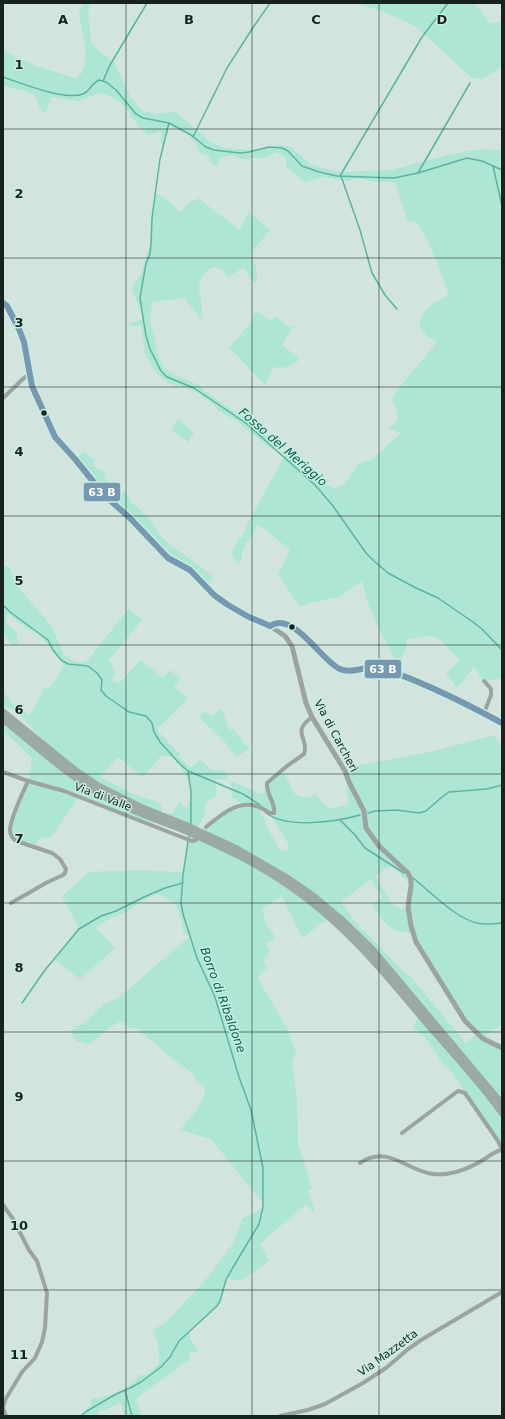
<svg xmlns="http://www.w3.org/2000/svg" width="505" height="1419" font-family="'DejaVu Sans',sans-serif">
  <rect width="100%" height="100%" fill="#d1e5de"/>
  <g fill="#ade6d5" fill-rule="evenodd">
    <path d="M83,3H90L88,14L91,42L102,54L114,62L130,96L141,110L154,114L169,112L177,113L212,143L225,148L252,150L280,145L290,147L312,165L338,172L391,170L452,154L482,149L502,150V678L484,681L474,667L457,688L446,674L460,659C450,653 447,645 439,639C430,633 417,638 407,640L406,643L407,645L400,662L393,656L377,625L367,601L362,581L339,597L310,603L300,607L278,574L290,550L266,530L257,525L250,539L246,543L242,553V559L239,564L235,560L231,553L237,541L242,537L249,521L286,453L307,467L320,481L335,489L344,484L359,464L373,459L401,433L389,428L398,420L397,409L391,400L398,389L437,342L427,336L419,327C424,306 432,305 449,294L429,243L416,221L408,222L395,182H375L357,178L348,181L323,177L305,182L287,167L285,157L277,152L268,157L261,158H253L247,159H240L235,155L226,156L221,158L216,166L213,165L208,155L200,153C198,149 196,145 194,141C189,134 176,126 168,127L164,145L160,142L162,131L148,135C135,126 132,113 121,103C116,98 108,95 101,93L78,101L51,97L46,112L41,111L35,95L22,90L10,88L3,85V51L39,67L76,78L81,74L84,66L86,50L83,38L79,11Z"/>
    <path d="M356,3H474L490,23L502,22V66L483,79L472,78L415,26L384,12Z"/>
    <path d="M154,192L163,197L181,212L191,200L195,201L198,198L240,230L249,212L270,230L251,253L256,267L257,280L254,283L243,268L228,277C224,272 221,267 213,268C205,269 198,281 199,290C199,293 201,295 201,299C202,306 201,313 202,320L184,298L152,302L150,321L159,359L164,368L176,376L199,385L206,392L249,422L276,444L272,450L237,421L219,411L214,405L196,392L189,388L177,386L170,384L159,375L152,366L144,352V344L141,326L126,325L143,319L132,288L141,274L150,245Z"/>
    <path d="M257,311L271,321L275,316L289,327L294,326L282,345L300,359C291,367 285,369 274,367L265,384C252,373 242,359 229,348L252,321V316Z"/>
    <path d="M178,419L194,433L188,442L171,430Z"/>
    <path d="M83,452L95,460L93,466L105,473L104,478L127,494L129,500L148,517L156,530L169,544L198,565L213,577L206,587L190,570L168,558L104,495L75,459Z"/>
    <path d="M3,565L10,567L14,582L52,627L64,655L73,661L80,663L87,661L129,608L131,611L142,620L109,660L115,672L112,681L119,683C126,676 133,668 141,660L163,678L170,670L181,678L174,687L188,698L157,729C163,738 172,745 179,753V757L191,768L200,759L213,771L224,770L229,779H215L217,795L206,803L205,816L201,821L197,830L167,817L168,813H173L180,800L181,805L186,807L188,806C188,803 190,801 191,798C193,786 181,766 173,757L161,756L144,776H141L118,757L100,777L133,794L158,802L161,805L163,816L98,786L41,738L23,718L11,708L3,706V691L12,703L30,715L41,695L42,690C44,689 48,688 49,688C53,685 63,669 64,665L41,636L24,626L8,613L5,621L17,634L18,645H12L3,634Z"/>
    <path d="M222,709L229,731L232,728L249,749L236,757L224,741L199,717L205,711L211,716Z"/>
    <path d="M3,719L53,761L155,819L152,825L79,797L51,837L39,838L35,848L13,838L11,824L28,781L32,758L3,730Z"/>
    <path d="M494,735L497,741L502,746V1024L482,1038L502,1048V1104L356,933L202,832L216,819L244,804L232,798L231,781L261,794L264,793L267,783L280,772C298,782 283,799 312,797L314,793L325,805L331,809L349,804C346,790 346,781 350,767L434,751ZM262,808L269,813L289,845L288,849L281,851L265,824L266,821L260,813ZM388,867L395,868L411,886L408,907L401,909L392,904L375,876ZM371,879L382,898L372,904C386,925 386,930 413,933L472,1030L476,1034L466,1043L410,976L406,974L353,919L341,902Z"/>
    <path d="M191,833L250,862L330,917L302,938L282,896L262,909L266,924L276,938L266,944L270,950L268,955L263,959L267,968L257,977L288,1030L296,1053L292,1061L297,1102L298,1144L312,1188L308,1191L314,1209L313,1212L306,1204L260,1244L269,1261L242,1280H233L228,1277L220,1301L217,1306L190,1330V1338L199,1352H190L189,1361L180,1365L179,1367L139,1396L136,1400L141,1416H125L120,1403L106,1410H100L96,1416H79L91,1405V1400L93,1397L99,1399C104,1396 107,1395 112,1394C122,1391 133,1383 140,1375H146C161,1365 161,1363 157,1346L159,1345L153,1330L166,1322L208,1277L234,1242L242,1219L263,1208L265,1206L211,1139L180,1130C190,1117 205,1104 205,1088L195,1079L191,1072L172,1058L136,1028H130L121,1021L111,1027L89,1044L76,1041L70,1031L84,1023L104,1004L117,999L190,936L184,934C179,910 181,904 157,894L138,903L129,911L110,918L96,928L115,948L80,979L55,960L78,927L62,896L89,872L135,870L182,872Z"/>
    <path d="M420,1015L502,1113V1149L451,1071L444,1065L426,1039L413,1027Z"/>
  </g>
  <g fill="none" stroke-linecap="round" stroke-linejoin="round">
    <g stroke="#5bb49f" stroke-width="1.5">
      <path d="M3,77C21,83 65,101 83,94C90,91 92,83 99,80L106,82L116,90L136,114L143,118L169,123L191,135L206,147L214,150L240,153L249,152L269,147L282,148L288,151L302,166L319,172L337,176L394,178L418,173L467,158L482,161L502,170"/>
      <path d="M103,81L110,65L147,3"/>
      <path d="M169,123L160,159L152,218L151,244L150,254L146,263L140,298L146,336L150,349L161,371L167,377L194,388L247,424L316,486L333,506L366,553L374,561L388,573L414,587L438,598L473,622L482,629L502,650"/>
      <path d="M193,137L227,68L254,26L270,3"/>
      <path d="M493,166L502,206"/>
      <path d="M418,173L470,83"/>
      <path d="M340,176L422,37L448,3"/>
      <path d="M341,176L360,230L372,273L385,295L397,309"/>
      <path d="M3,605L10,612L48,640L53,650L61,660L68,664L88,666L97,673L102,680L101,690L106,696L129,712L146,716L152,723L154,732L160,742L179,763L188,771L243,794L251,799L260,805"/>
      <path d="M188,771L191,792V825"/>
      <path d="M266,813C288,829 335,822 360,815"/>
      <path d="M368,813L375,811L396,810L419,813L426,811L442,797L449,792L487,789L502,785"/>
      <path d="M340,820L355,835L365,848L404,873"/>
      <path d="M413,878C431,892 455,918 477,923C485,925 494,924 502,923"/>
      <path d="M22,1003L45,970L79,929L101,916L116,911L144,897L165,888L183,883"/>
      <path d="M125,1390L132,1416"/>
      <path d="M81,1416L87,1411L116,1394L130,1388L141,1382L161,1367L170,1357L179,1341L217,1306L220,1301L226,1280L232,1269L259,1224L263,1207V1168L251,1110L239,1077L215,997L197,958L183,914L181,903L183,875L189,835"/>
    </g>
    <g stroke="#9ba4a2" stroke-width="4">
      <path d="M3,398L25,377L30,376"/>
      <path d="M270,626C291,610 321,659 338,668C352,676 360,666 373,667C377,667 382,669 385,670C401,674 416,682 430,688C455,699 479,710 502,723"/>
      <path d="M484,713L491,695V689L484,681"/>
      <path d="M3,772L28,781L64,791L184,838L192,841L196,840"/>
      <path d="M206,827C225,811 246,794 269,813H274C276,804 266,794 267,783L287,766L304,754C310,738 290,733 312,717"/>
      <path d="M11,903L46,883L63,875L65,873L66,869L60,859L52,853L16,841C12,838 10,835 10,830C10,819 23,792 28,781"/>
      <path d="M402,1133L458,1091L465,1093L498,1141L502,1149"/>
      <path d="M360,1163C388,1144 407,1171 433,1174C451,1176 468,1169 483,1160C489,1156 495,1151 502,1150"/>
      <path d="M3,1205L13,1219L29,1250L37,1261L47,1293L45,1328L42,1342L35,1358L22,1372L5,1400L3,1408L6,1416"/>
      <path d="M280,1416L308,1410L325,1404L363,1383L386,1368L407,1350L421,1340L502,1292"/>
    </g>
    <path stroke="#9ba4a2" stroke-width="5" d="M3,303L11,314L24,342L32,386L51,431L104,495L130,518L168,558L190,570L214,595L228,605L247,616L270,626L285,636L292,646L306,703L312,717L345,771L349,782L364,811L366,828L379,846L408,873L411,879V886L408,907L411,926L416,942L465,1021L482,1038L502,1048"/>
    <g stroke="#9caaa4" stroke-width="7">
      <path d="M3,712L76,771L98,786L140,807L185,825L237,849L287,878L313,896L343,921L372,949L502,1104"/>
      <path d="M3,719C38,748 74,781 115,802C137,813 161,821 184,830C220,846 255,862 287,884C345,923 385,973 429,1026C454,1054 480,1082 502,1113"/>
    </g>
    <g stroke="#c9ede1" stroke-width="9">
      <g id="bus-1">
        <path d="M3,303L7,306L19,329L24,342L32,386L55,437L75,459L104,495L130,518L168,558L190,570L214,595L228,605L247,616L270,626"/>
        <path d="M270,626C272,625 276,623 279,623C299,622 321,658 338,668C352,676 366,664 380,668C420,680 465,703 502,723"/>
      </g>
    </g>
    <use href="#bus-1" stroke="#7698b0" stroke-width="6"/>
  </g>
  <path fill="none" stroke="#16231f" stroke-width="1" stroke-opacity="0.55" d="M126,3V1416M252,3V1416M379,3V1416M3,129H502M3,258H502M3,387H502M3,516H502M3,645H502M3,774H502M3,903H502M3,1032H502M3,1161H502M3,1290H502"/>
  <g fill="#16231f" stroke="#c9ede1" stroke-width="1.5">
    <circle cx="44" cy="413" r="3.5"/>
    <circle cx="292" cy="627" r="3.5"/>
  </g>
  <g text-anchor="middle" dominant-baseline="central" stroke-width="3" stroke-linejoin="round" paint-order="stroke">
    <g font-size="11" fill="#16231f" stroke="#c9ede1">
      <text transform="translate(336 736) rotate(62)">Via di Carcheri</text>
      <text transform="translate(103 797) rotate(21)">Via di Valle</text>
      <text transform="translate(388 1353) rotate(-36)">Via Mazzetta</text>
    </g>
    <g font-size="12" font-style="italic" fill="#01614f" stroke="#c9ede1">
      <text transform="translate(283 447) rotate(41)">Fosso del Meriggio</text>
      <text transform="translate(223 1000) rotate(70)">Borro di Ribaldone</text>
    </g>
  </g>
  <g font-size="13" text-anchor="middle" font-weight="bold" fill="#16231f" stroke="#c9ede1" stroke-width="3" stroke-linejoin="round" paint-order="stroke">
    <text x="63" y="24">A</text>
    <text x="189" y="24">B</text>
    <text x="316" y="24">C</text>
    <text x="442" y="24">D</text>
    <text x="19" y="69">1</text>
    <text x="19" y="198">2</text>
    <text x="19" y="327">3</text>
    <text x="19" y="456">4</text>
    <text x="19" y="585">5</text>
    <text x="19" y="714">6</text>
    <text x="19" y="843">7</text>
    <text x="19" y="972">8</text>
    <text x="19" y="1101">9</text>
    <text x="19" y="1230">10</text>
    <text x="19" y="1359">11</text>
  </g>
  <g stroke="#c9ede1" stroke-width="1.5">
    <rect x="83" y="482" width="38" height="20" rx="4" fill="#7698b0"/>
    <rect x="364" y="659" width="38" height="20" rx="4" fill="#7698b0"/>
  </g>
  <g font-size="11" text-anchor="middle" font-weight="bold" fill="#fff">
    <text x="102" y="496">63 B</text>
    <text x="383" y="673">63 B</text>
  </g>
  <rect width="505" height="1419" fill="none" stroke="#16231f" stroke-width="8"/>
</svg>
